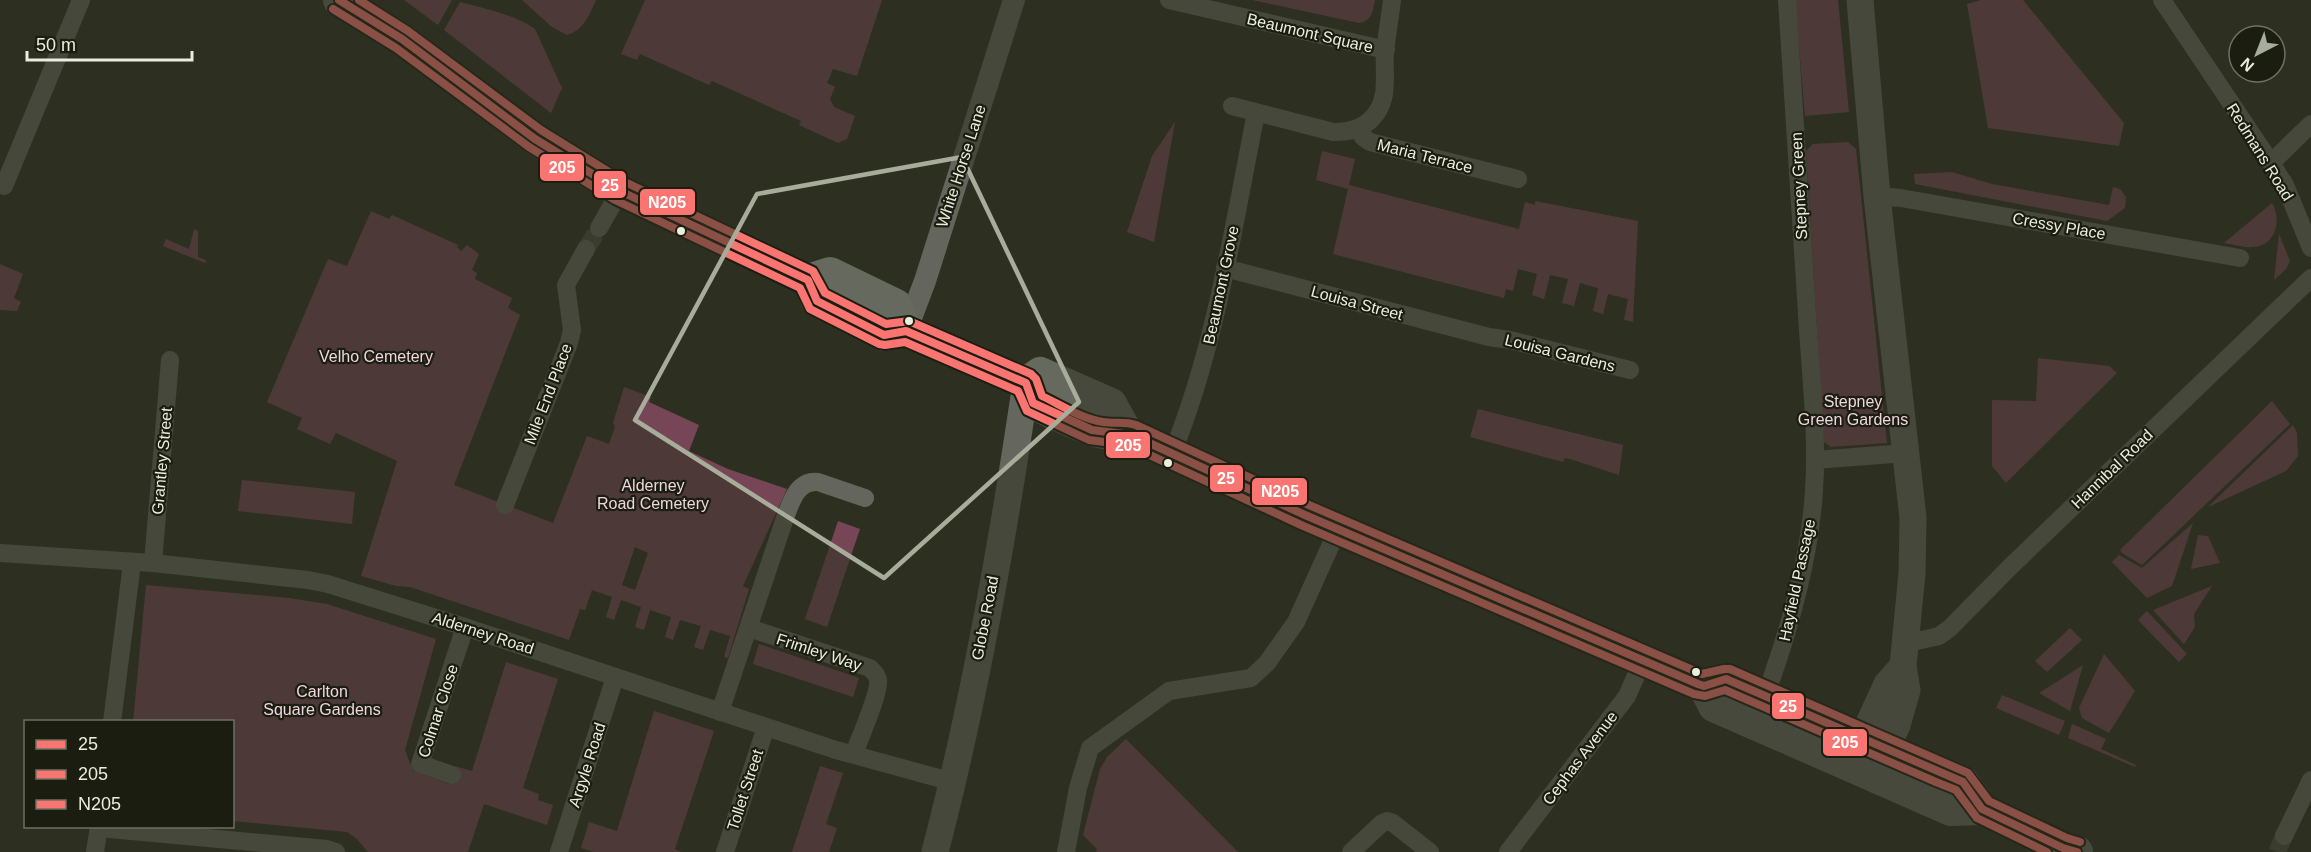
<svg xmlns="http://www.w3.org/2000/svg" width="2311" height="852" font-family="Arial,sans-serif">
  <rect width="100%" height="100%" fill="#2d3020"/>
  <g fill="#764657" fill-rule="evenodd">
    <path d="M404,0H452L438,25Z"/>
    <path d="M518,0H596C590,14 583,31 567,35L552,27L522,0Z"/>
    <path d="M645,0H882L857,76L833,69L827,83L835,87L830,99L834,107L855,116L847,139L838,143L799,125L801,121L712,81L709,85L640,54L637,60L621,54Z"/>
    <path d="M1252,0H1375C1373,11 1372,21 1359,23Z"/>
    <path d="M1795,0H1838L1849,112L1805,116Z"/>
    <path d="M1981,0H2023L2124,123L2119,146L1988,128L1967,4Z"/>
    <path d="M460,2C485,9 514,14 535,29L562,88L551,113L444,30Z"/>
    <path d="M1175,122L1154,242L1127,232L1152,156Z"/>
    <path d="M1848,142L1856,149L1887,443L1831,447L1824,442L1806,151L1813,144Z"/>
    <path d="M1322,151L1355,159L1349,185L1519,229L1525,202L1535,205V201L1638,221L1633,322L1624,320L1628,299L1608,294L1603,314L1593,311L1598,288L1580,283L1574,306L1562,303L1568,279L1550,275L1544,299L1532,295L1537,274L1518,269L1513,291L1506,289L1504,298L1333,254L1348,189L1316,180Z"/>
    <path d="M1952,172L1992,184L2109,205L2113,187L2120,189L2126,197L2125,208L2107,221L1915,184L1914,174Z"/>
    <path d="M2272,203C2282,220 2276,246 2253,247C2244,248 2233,244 2224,243Z"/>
    <path d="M371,211L389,219L392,215L458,245L457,247L461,251L467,245L479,254L472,270L477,273L475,279L512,298L508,308L520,315L454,485L553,523L587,436L609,444L615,427L613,423L624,387L651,397L649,402L699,425L689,451L728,469L787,489L743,586L749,589L728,658L724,657L730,636L710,630L703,650L694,647L701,626L680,620L673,640L665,637L671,617L650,610L644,630L635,627L641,607L621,600L614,620L606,617L612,597L592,590L585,610L580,609L569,640L410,587L396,586L361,576L397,461L336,433L330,444L297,429L302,418L267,402L328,259L347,266ZM635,547L648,553L635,590L622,585Z"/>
    <path d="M194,229L198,231V257L206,260L205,263L163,246L166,239L189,249Z"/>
    <path d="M2279,234L2290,261L2286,269L2274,280Z"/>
    <path d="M0,264L23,274L14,298L21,302L17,311L0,310Z"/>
    <path d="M2038,358L2109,366L2117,373L2006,483L1992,466V400L2036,401Z"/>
    <path d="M2272,401L2290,424L2142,565L2122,553L2120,550Z"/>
    <path d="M1478,409L1623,445L1619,475L1570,459L1565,458L1563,462L1470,437Z"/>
    <path d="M2293,425L2297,433L2298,456L2286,471L2208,507Z"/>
    <path d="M242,480L355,492L352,524L238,511Z"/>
    <path d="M838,521L860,529L827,627L805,619Z"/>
    <path d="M2193,523L2172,586L2147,598L2112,562L2119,555L2142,568Z"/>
    <path d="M2198,535L2208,536L2220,563L2191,569Z"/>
    <path d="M146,585L289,598L327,604L436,639L405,750L413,771L449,784L455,766L472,771L506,662L558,679L523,788L539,794L538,800L553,805L547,825L484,804L468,852H368L357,839L347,832L233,821L232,722H133Z"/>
    <path d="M2212,586L2194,614L2195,627L2184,644L2153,610Z"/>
    <path d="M2147,611L2187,654L2179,662L2138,620Z"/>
    <path d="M2070,628L2082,640L2047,672L2035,661Z"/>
    <path d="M759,644L859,678L853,697L753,664Z"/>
    <path d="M2104,654L2135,691L2109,733L2082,718L2079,708Z"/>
    <path d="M2083,665L2070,711L2039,693Z"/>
    <path d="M2002,695L2065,721L2059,735L1996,708Z"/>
    <path d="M654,711L714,731L675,849L681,852H594L581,848L589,822L617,831Z"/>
    <path d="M2072,724L2106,739L2101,749L2136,765L2135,767L2068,738Z"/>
    <path d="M1126,739L1238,852H1096L1097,849L1083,835L1100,769L1107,757Z"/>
    <path d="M820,766L843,773L826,824L837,828L829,852H792Z"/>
  </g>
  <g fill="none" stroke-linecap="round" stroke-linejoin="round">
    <g stroke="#494c3c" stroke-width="18" stroke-dasharray="18 9" stroke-linecap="butt">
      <path d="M586,249L599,228"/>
      <path d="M2277,852L2284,836"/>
    </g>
    <g stroke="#64665e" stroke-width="18">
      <path d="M1169,0L1386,50"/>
      <path d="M2162,0L2271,163L2285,185L2311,248"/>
      <path d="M1232,106L1333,132C1358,133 1379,121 1384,94C1386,80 1384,66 1385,52C1387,34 1390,17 1392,0"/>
      <path d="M1358,129L1363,137L1370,142L1518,179"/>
      <path d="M2271,163L2311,124"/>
      <path d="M4,186L81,0"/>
      <path d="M1877,196L1901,198L2240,258"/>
      <path d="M599,228L620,191"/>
      <path d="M1225,268L1489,337L1510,340L1630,370"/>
      <path d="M1172,454C1216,345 1233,228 1256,113"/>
      <path d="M1815,460L1906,453"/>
      <path d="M505,505L569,343L572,330L566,285L586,249"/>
      <path d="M0,553L153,563L308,580L328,584L465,627L836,750L953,782"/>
      <path d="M153,563L170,360"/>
      <path d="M749,628L870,668C874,672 877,674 878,680C880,693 859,739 854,754"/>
      <path d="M1904,644L1939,636L1950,628L2010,567L2311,278"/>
      <path d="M1765,697C1788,634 1810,557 1814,490C1818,433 1810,370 1807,313C1800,209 1794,104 1787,0"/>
      <path d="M720,712L785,518C791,502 797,480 818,482L865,498"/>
      <path d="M112,722L132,563"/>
      <path d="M452,775L420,764L465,627"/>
      <path d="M99,828L327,849L336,852"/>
      <path d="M2284,836L2311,780"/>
      <path d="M95,852L99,826"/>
      <path d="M559,852L615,677"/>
      <path d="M725,852L766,727"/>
      <path d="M1066,852L1078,788L1090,748L1169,691L1251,678L1267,663L1296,622L1338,529"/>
      <path d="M1351,852L1382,823L1387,821L1393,823L1430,852"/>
      <path d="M1508,852L1627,696L1643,660"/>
    </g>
    <path stroke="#64665e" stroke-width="22" d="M906,331L925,281L1014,0"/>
    <g stroke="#65675e" stroke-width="27">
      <path d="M1860,0L1877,196L1913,518L1912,573L1903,666L1907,690L1897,725L1879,767"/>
      <path d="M1854,756L1887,684L1903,666"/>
      <path d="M935,852C975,699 1003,540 1026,383"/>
    </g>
    <g stroke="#66695e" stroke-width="32">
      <path d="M339,0L402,39L535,139L620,191L808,280L817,301L884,335L906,331L1026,383L1033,403C1049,411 1083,429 1099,432C1110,435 1121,430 1132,435L1305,515L1698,684L1704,686L1726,679L1940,772L1963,782L1982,809L2063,848L2077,852"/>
      <path d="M808,280L830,273L896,305L906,331"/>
      <path d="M1026,383L1040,373L1111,404L1127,433"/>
      <path d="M1704,686L1714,706L1951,810L1982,809"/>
    </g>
    <g stroke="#1a1d10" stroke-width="12">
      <path id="bus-1" d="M339,0L402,39L535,139L620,191L808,280L817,301L884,335L906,331L1026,383L1033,403L1092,430L1132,435L1305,515L1698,684L1704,686L1726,679L1963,782L1982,809L2063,848L2077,852"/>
    </g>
    <g stroke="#1a1d10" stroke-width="12">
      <path id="bus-2" d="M333,9L396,48L529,147L615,200L800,288L810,309L879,344L885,345L905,342L1018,391L1027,411L1089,440L1128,445L1301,525L1694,694L1705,696L1725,690L1936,782L1956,790L1977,818L2047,852"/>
    </g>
    <g stroke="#1a1d10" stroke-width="12">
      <path id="bus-3" d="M359,0L408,31L541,130L625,182L813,271L825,293L886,324L909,321L1031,374L1036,379L1042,396C1061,405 1082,419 1103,422C1115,424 1125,421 1136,425L1309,505L1702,674L1724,669H1730L1968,773L1989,801L2067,838L2080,842"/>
    </g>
    <use href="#bus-1" stroke="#fa7571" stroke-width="8"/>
    <use href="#bus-2" stroke="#fa7571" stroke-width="8"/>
    <use href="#bus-3" stroke="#fa7571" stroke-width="8"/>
  </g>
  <path d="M0 0H2311V852H0ZM962,157L1079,402L884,578L635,420L757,194Z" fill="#2d3020" fill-opacity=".55" fill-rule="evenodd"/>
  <path fill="none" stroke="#a8ac9a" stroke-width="4.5" stroke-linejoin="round" d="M962,157L1079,402L884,578L635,420L757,194Z"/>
  <g fill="#eaeedc" stroke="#1a1d10" stroke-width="2">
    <circle cx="681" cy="231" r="5"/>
    <circle cx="909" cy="321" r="5"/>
    <circle cx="1168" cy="463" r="5"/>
    <circle cx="1696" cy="672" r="5"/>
  </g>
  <g text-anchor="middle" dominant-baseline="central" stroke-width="4.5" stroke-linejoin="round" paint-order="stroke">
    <g font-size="16" fill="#eaeedc" stroke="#1a1d10">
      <text transform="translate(1310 33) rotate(13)">Beaumont Square</text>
      <text transform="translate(2260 152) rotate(58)">Redmans Road</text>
      <text transform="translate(1425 156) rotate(14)">Maria Terrace</text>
      <text transform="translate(961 166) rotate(-72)">White Horse Lane</text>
      <text transform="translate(1799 186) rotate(-93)">Stepney Green</text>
      <text transform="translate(2059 226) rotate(10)">Cressy Place</text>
      <text transform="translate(1221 285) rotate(-78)">Beaumont Grove</text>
      <text transform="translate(1357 303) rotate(15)">Louisa Street</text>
      <text transform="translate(1560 353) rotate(14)">Louisa Gardens</text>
      <text transform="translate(548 394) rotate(-69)">Mile End Place</text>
      <text transform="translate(162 461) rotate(-85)">Grantley Street</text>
      <text transform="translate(2112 469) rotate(-44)">Hannibal Road</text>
      <text transform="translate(1797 580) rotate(-78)">Hayfield Passage</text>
      <text transform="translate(985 618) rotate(-79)">Globe Road</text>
      <text transform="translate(483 633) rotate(18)">Alderney Road</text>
      <text transform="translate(819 652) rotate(18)">Frimley Way</text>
      <text transform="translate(438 711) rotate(-72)">Colmar Close</text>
      <text transform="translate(1580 758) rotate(-53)">Cephas Avenue</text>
      <text transform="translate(587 765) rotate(-72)">Argyle Road</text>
      <text transform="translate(745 790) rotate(-72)">Tollet Street</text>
    </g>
    <g font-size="16" fill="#efd5de" stroke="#1a1d10">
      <text x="376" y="356">Velho Cemetery</text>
      <text x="1853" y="401">Stepney<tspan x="1853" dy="18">Green Gardens</tspan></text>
      <text x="653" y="485">Alderney<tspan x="653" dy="18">Road Cemetery</tspan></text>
      <text x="322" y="691">Carlton<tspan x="322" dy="18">Square Gardens</tspan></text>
    </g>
  </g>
  <g stroke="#1a1d10" stroke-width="2">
    <rect x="539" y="153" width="46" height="29" rx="6" fill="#fa7571"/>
    <rect x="593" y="170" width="34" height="29" rx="6" fill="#fa7571"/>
    <rect x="639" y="188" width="57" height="28" rx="6" fill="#fa7571"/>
    <rect x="1105" y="431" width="46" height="28" rx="6" fill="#fa7571"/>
    <rect x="1209" y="464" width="35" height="29" rx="6" fill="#fa7571"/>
    <rect x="1251" y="477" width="57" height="29" rx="6" fill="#fa7571"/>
    <rect x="1771" y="692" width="34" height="28" rx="6" fill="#fa7571"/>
    <rect x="1822" y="728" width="46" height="29" rx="6" fill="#fa7571"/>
  </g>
  <g font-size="16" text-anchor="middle" font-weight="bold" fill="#fff">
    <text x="562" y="173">205</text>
    <text x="610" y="191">25</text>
    <text x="667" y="208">N205</text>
    <text x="1128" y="451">205</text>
    <text x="1226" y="484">25</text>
    <text x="1280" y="497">N205</text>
    <text x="1788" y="712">25</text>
    <text x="1845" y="748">205</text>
  </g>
  <rect x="24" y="720" width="210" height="108" fill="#1a1d10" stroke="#6d7162" stroke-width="1.5"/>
  <rect x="36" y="740" width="30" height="9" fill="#fa7571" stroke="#6d7162" stroke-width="1.5"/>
  <text x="78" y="750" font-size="18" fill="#eaeedc">25</text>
  <rect x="36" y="770" width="30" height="9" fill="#fa7571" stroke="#6d7162" stroke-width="1.5"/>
  <text x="78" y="780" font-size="18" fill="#eaeedc">205</text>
  <rect x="36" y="800" width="30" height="9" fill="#fa7571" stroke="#6d7162" stroke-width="1.5"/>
  <text x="78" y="810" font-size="18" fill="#eaeedc">N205</text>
  <g transform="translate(2257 54) rotate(222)"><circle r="28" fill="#1a1d10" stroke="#6d7162" stroke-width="1.5"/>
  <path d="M0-4.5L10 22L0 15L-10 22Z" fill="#a8ac9a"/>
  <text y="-9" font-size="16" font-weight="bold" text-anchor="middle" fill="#eaeedc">N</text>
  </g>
  <path d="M27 51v9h165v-9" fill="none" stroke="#eaeedc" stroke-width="3"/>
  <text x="36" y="51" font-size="18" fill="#eaeedc" stroke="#1a1d10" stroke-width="4.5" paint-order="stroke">50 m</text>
</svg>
